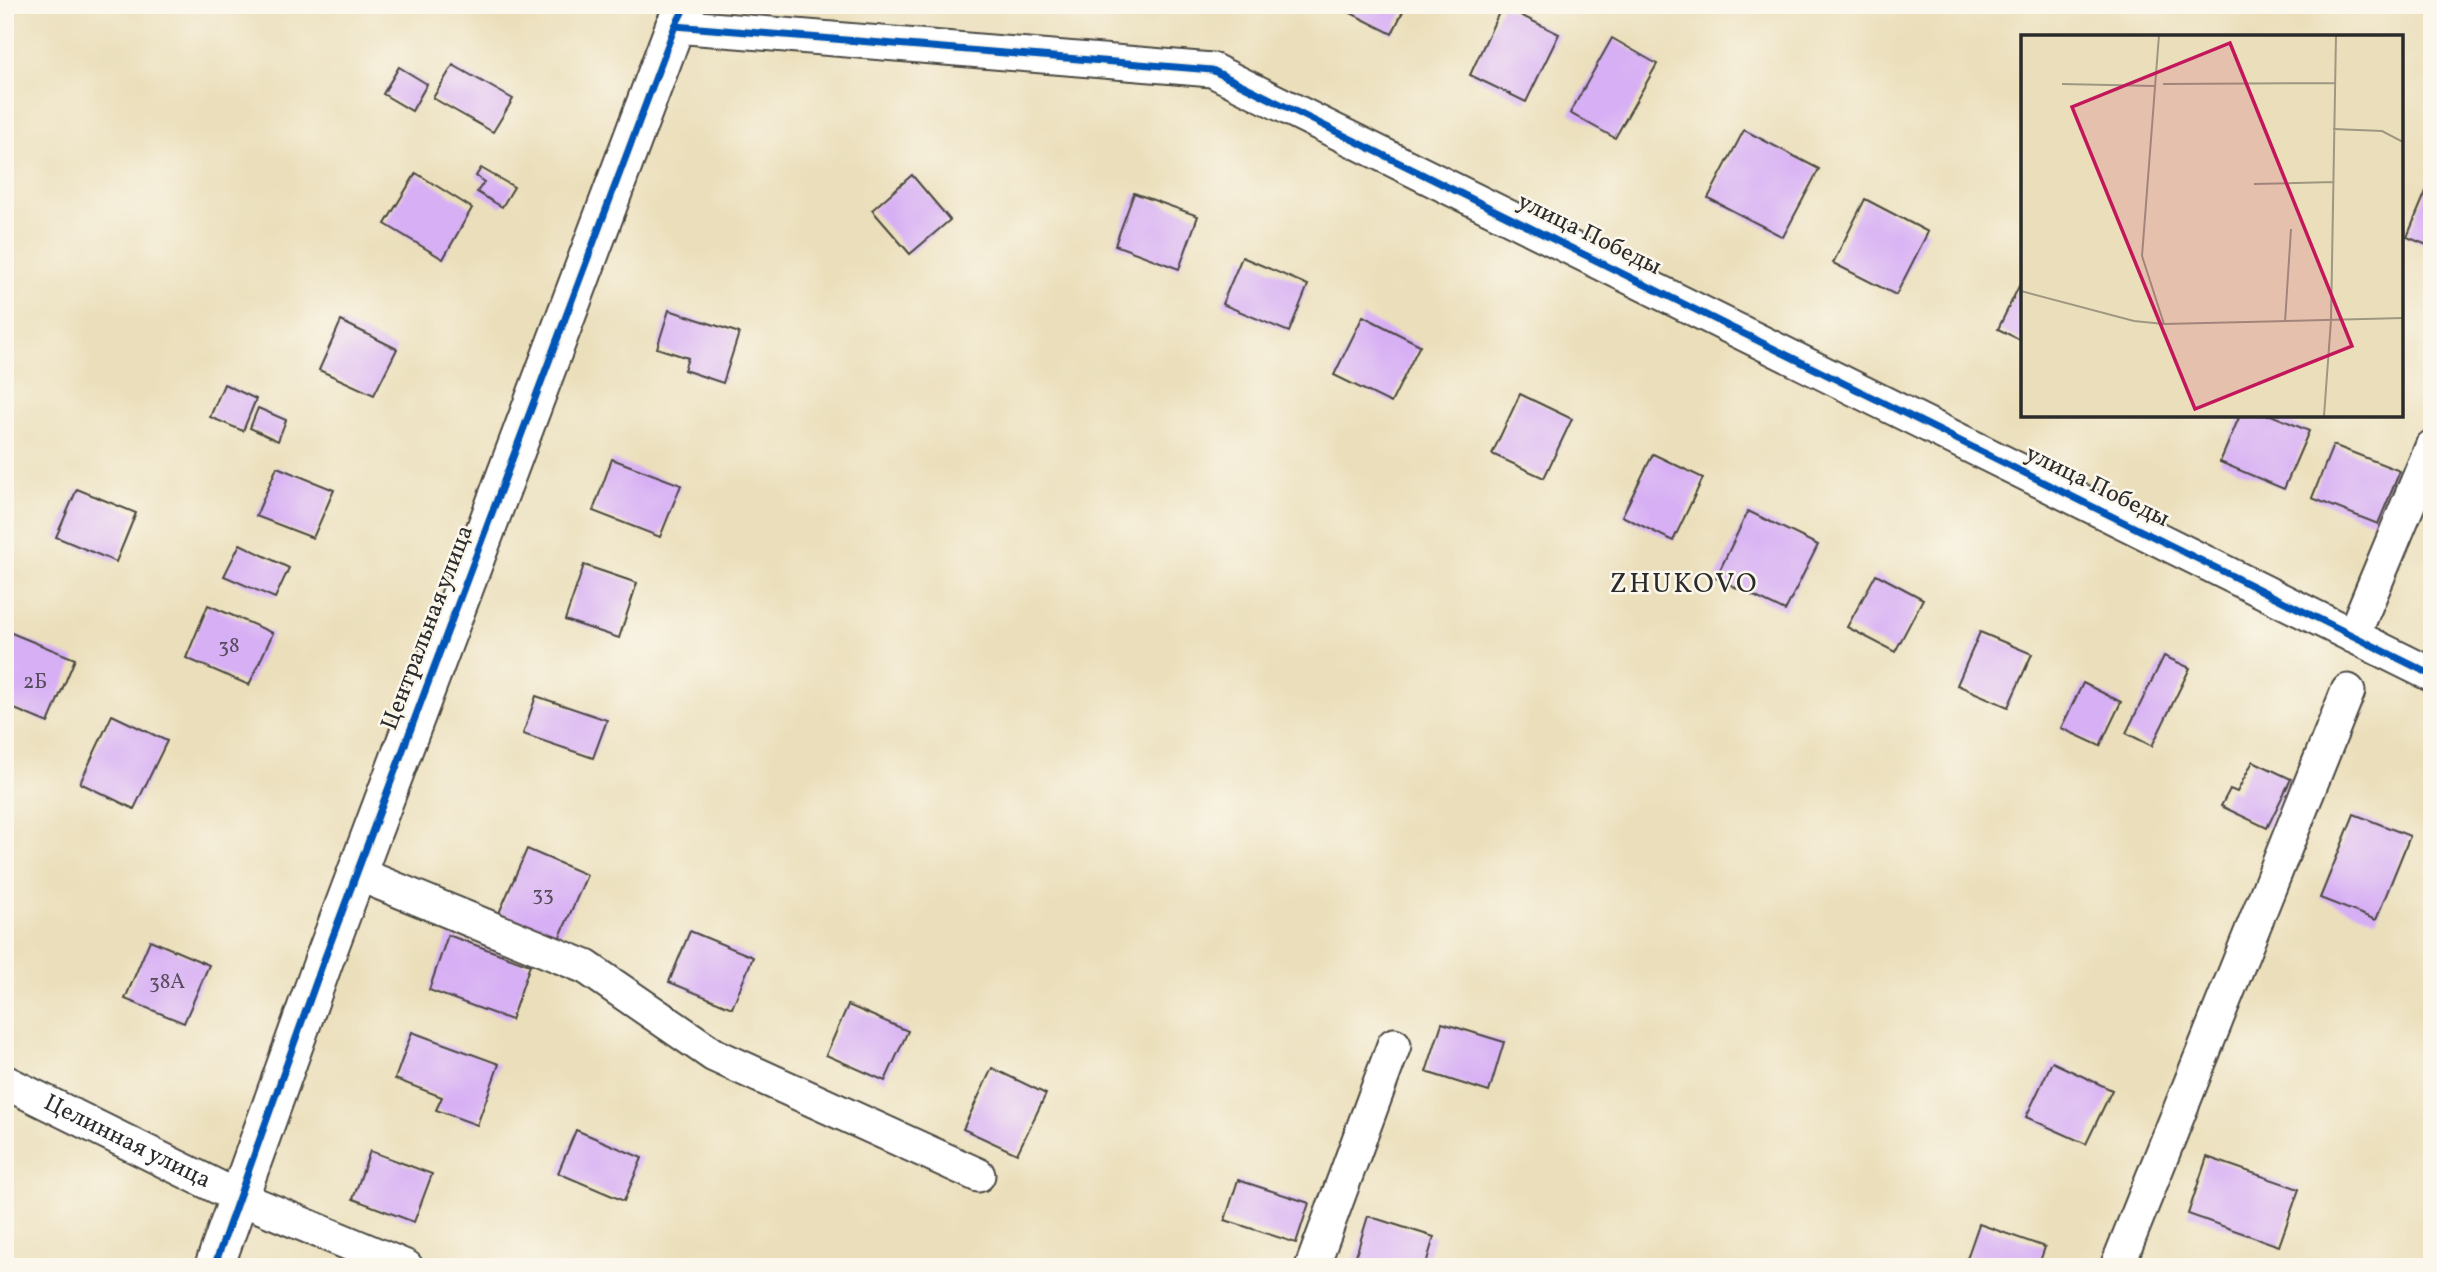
<svg xmlns="http://www.w3.org/2000/svg" width="2437" height="1272" font-family="Vollkorn,serif">
  <rect width="100%" height="100%" fill="#fbf7ec"/>
  <filter id="ink" filterUnits="userSpaceOnUse"><feTurbulence type="fractalNoise" baseFrequency=".0143" numOctaves="2"/><feDisplacementMap in="SourceGraphic" scale="14" xChannelSelector="R" yChannelSelector="G"/><feConvolveMatrix kernelMatrix="1 2 1 2 8 2 1 2 1" color-interpolation-filters="sRGB"/></filter>
  <filter id="wash" filterUnits="userSpaceOnUse"><feTurbulence type="fractalNoise" baseFrequency=".00686" numOctaves="4" result="noise"/><feDisplacementMap in="SourceGraphic" scale="28" xChannelSelector="R" yChannelSelector="G"/><feGaussianBlur stdDeviation="1.57" result="paint"/><feColorMatrix in="noise" values="0 0 0 0 0 0 0 0 0 0 0 0 0 0 0 0 0 1.4 0 .05"/><feComposite in="paint" operator="in"/></filter>
  <g filter="url(#wash)">
    <rect width="100%" height="100%" fill="#ebdfbb"/>
    <g id="blocks">
      <g fill="#d7aff4">
        <path d="M1301,5H1319L1316,12Z"/>
        <path d="M1335,5H1406L1392,34Z"/>
        <path d="M1502,6L1559,34L1526,102L1470,75Z"/>
        <path d="M1612,38L1657,64L1615,138L1570,113Z"/>
        <path d="M453,65L513,99L493,132L433,98Z"/>
        <path d="M399,67L427,84L412,111L383,94Z"/>
        <path d="M1744,130L1819,169L1783,237L1708,198Z"/>
        <path d="M481,168L514,187L502,207L477,192L484,182L476,176Z"/>
        <path d="M416,173L472,208L443,259L385,224Z"/>
        <path d="M912,175L950,220L910,254L872,210Z"/>
        <path d="M2432,177V247L2407,237Z"/>
        <path d="M1134,193L1198,216L1179,269L1115,245Z"/>
        <path d="M1865,199L1928,232L1896,295L1833,263Z"/>
        <path d="M1242,257L1308,285L1289,332L1222,304Z"/>
        <path d="M2022,280V341L1998,329Z"/>
        <path d="M669,310L739,333L723,383L684,370L688,358L657,348Z"/>
        <path d="M1363,316L1420,345L1391,403L1334,375Z"/>
        <path d="M341,321L397,349L374,395L319,370Z"/>
        <path d="M224,384L256,399L243,431L210,417Z"/>
        <path d="M1520,394L1572,419L1544,478L1492,454Z"/>
        <path d="M258,408L286,420L278,441L250,428Z"/>
        <path d="M2240,415H2271L2309,431L2284,489L2220,462Z"/>
        <path d="M2333,445L2400,471L2378,524L2312,498Z"/>
        <path d="M1653,454L1703,478L1673,541L1622,516Z"/>
        <path d="M612,459L681,485L660,537L593,511Z"/>
        <path d="M277,467L334,490L313,538L256,516Z"/>
        <path d="M77,489L136,513L116,562L56,537Z"/>
        <path d="M1748,511L1818,545L1785,611L1716,578Z"/>
        <path d="M240,544L289,568L275,598L224,576Z"/>
        <path d="M584,565L637,583L619,638L565,620Z"/>
        <path d="M1876,574L1923,599L1895,652L1847,627Z"/>
        <path d="M208,605L273,633L249,685L186,658Z"/>
        <path d="M9,632L75,659L48,723L5,705V640Z"/>
        <path d="M1980,632L2032,654L2008,707L1957,685Z"/>
        <path d="M2164,656L2190,668L2152,746L2126,733Z"/>
        <path d="M2083,683L2121,702L2100,746L2061,728Z"/>
        <path d="M536,696L607,720L593,758L523,734Z"/>
        <path d="M112,715L167,741L134,809L80,783Z"/>
        <path d="M2253,761L2291,779L2267,828L2221,806L2230,789L2237,792Z"/>
        <path d="M2354,814L2410,836L2376,920L2320,898Z"/>
        <path d="M527,849L587,875L559,939L499,913Z"/>
        <path d="M690,931L753,957L732,1008L669,982Z"/>
        <path d="M448,935L530,965L511,1020L429,990Z"/>
        <path d="M150,940L209,965L184,1023L125,999Z"/>
        <path d="M848,1005L908,1031L885,1081L826,1055Z"/>
        <path d="M1442,1023L1504,1042L1489,1092L1426,1072Z"/>
        <path d="M412,1032L499,1064L477,1125L436,1110L442,1097L395,1079Z"/>
        <path d="M2052,1062L2112,1090L2086,1144L2026,1117Z"/>
        <path d="M992,1068L1046,1094L1017,1154L963,1129Z"/>
        <path d="M576,1130L642,1158L624,1201L558,1173Z"/>
        <path d="M370,1151L432,1174L414,1222L353,1199Z"/>
        <path d="M2207,1157L2299,1189L2279,1246L2188,1214Z"/>
        <path d="M1238,1180L1309,1203L1296,1243L1225,1220Z"/>
        <path d="M1368,1216L1434,1237L1425,1267H1360L1353,1265Z"/>
        <path d="M1979,1224L2045,1247L2038,1267H1964Z"/>
      </g>
    </g>
  </g>
  <g filter="url(#ink)">
    <use href="#blocks" fill-opacity="0" stroke="#484641" stroke-width="2"/>
    <g fill="none" stroke-linecap="round" stroke-linejoin="round">
      <g stroke="#484641" stroke-width="37">
        <g id="minor">
          <path d="M675,26L1212,70L2432,675"/>
          <path d="M2353,636L2432,447"/>
          <path d="M356,873L586,967L714,1055L978,1175"/>
          <path id="s1" d="M5,1082L240,1198L406,1267"/>
          <path d="M1312,1267L1394,1045"/>
          <path d="M2117,1267L2348,691"/>
        </g>
      </g>
      <g stroke="#484641" stroke-width="42">
        <path id="tertiary" d="M214,1267L324,960L675,26L686,5"/>
      </g>
      <use href="#minor" stroke="#fff" stroke-width="33"/>
      <use href="#tertiary" stroke="#fff" stroke-width="38"/>
      <g stroke="#fbf7ec" stroke-width="11">
        <g id="cycleway">
          <path d="M675,26L1212,70L2432,675"/>
          <path d="M214,1267L324,960L675,26L686,5"/>
        </g>
      </g>
      <use href="#cycleway" stroke="#0057b8" stroke-width="7"/>
    </g>
  </g>
  <g text-anchor="middle" dominant-baseline="central" stroke-width="5" stroke-linejoin="round" paint-order="stroke">
    <g font-size="21" fill="#564c5d">
      <text x="229" y="646">38</text>
      <text x="35" y="682">2Б</text>
      <text x="543" y="894">33</text>
      <text x="167" y="982">38А</text>
    </g>
    <g font-size="24" fill="#2b2b2b" stroke="#fbf7ec">
      <text transform="translate(1589 235) rotate(26)">улица Победы</text>
      <text transform="translate(2097 487) rotate(26)">улица Победы</text>
      <text transform="translate(428 628) rotate(-69)">Центральная улица</text>
      <text stroke="none"><textPath href="#s1" startOffset="136">Целинная улица</textPath></text>
    </g>
    <g font-size="28" letter-spacing="2" fill="#2b2b2b" stroke="#fbf7ec">
      <text x="1684" y="584">ZHUKOVO</text>
    </g>
  </g>
  <g transform="translate(2021 35)">
    <rect width="382" height="382" fill="#ebdfbb"/>
    <path fill="none" stroke="#9e9781" stroke-width="2" d="M138,0L121,221L143,289M41,49L134,51M142,49L314,48M312,94L361,96L382,107M233,149L312,147M0,256L113,286L143,289L382,283M264,287L270,194M303,381L310,285L315,0"/>
    <path fill="#c2185b" fill-opacity="0.15" stroke="#c2185b" stroke-width="3.5" d="M209,8L331,311L174,374L51,72Z"/>
    <rect width="382" height="382" fill="none" stroke="#2b2b2b" stroke-width="3.5"/>
  </g>
  <rect width="2437" height="1272" fill="none" stroke="#fbf7ec" stroke-width="28"/>
</svg>
